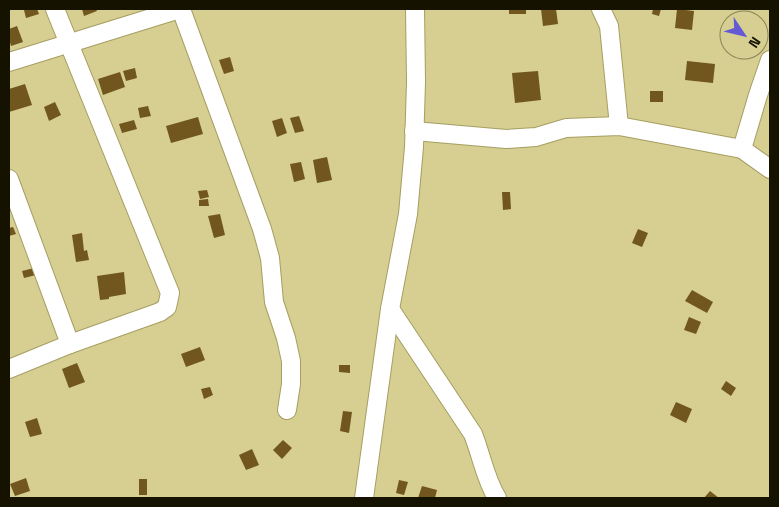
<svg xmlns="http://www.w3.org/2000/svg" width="779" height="507" font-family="'Space Grotesk',sans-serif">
  <rect width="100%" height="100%" fill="#d6cf91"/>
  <g fill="#71561e">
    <path d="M28,9H37L39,14L26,18L24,10Z"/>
    <path d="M82,9H96L97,11L84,16Z"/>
    <rect x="509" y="9" width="17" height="5"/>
    <path d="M541,9H556L558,24L543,26Z"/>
    <path d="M653,9H661L659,16L652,14Z"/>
    <path d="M677,9L694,11L692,30L675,28Z"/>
    <path d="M17,26L23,42L11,46L9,39V29Z"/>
    <path d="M230,57L234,71L224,74L219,60Z"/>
    <path d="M687,61L715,64L713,83L685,80Z"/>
    <path d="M135,68L137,78L126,81L123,71Z"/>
    <path d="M538,71L541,100L515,103L512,73Z"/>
    <path d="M120,72L125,87L103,95L98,79Z"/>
    <path d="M25,84L32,105L9,112V89Z"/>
    <rect x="650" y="91" width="13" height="11"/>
    <path d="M55,102L61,115L49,121L44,107Z"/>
    <path d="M148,106L151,116L140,118L138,108Z"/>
    <path d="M299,116L304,131L295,133L290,118Z"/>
    <path d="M198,117L203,134L171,143L166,126Z"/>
    <path d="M282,118L287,133L277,137L272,121Z"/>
    <path d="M134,120L137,129L122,133L119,124Z"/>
    <path d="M327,157L332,180L317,183L313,160Z"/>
    <path d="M301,162L305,179L294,182L290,164Z"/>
    <path d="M207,190L209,197L200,199L198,191Z"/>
    <path d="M502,192H510L511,209L503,210Z"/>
    <path d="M208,199L209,206H199V200Z"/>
    <path d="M220,214L225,235L214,238L208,216Z"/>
    <path d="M13,227L16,234L9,236V228Z"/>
    <path d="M638,229L648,233L642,247L632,243Z"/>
    <path d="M82,233L84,251L87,250L89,260L76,262L72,235Z"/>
    <path d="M34,268L36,275L24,278L22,271Z"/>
    <path d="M124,272L126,294L109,297V299L100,300L97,276Z"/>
    <path d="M692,290L713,302L707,313L685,301Z"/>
    <path d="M689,317L701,322L696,334L684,330Z"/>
    <path d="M200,347L205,360L186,367L181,354Z"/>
    <path d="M77,363L85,382L69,388L62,369Z"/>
    <path d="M339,365H350V373L339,372Z"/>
    <path d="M726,381L736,388L731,396L721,389Z"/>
    <path d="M210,387L213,395L204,399L201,389Z"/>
    <path d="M676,402L692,409L686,423L670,415Z"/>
    <path d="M343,411L352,412L349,433L340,431Z"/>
    <path d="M37,418L42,434L30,437L25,422Z"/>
    <path d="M283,440L292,448L282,459L273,450Z"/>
    <path d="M252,449L259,465L246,470L239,455Z"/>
    <path d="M26,478L30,491L15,496L10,484Z"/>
    <rect x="139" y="479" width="8" height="16"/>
    <path d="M399,480L408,482L404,495L396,493Z"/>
    <path d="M422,486L437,490L435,498H418Z"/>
    <path d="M710,491L719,498H704Z"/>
  </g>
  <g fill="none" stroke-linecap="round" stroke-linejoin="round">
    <g stroke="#a69e62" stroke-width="20">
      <g id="minor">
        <path d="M55,9L170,293L167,307L160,312L70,344"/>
        <path d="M181,9L262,229L270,258L274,302L286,338L291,361V384L287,410"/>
        <path d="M601,9L609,26L619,126"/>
        <path d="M770,60L758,95L742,149L770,169"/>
        <path d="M9,62L180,9"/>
        <path d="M414,131L506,139L536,137L566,128L619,126L742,149"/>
        <path d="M9,179L70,344L9,369"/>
        <path d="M390,309L473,434C482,457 485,478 497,498"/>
        <path d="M364,498L390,309L408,214L414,147L416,82L415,9"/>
      </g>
    </g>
    <use href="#minor" stroke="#fff" stroke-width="18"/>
  </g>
  <rect width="779" height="507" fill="none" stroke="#151200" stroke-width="20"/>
  <g transform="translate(744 35) rotate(125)"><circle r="24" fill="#d6cf91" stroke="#898357"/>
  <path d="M0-4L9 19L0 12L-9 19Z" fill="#645ad3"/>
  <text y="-8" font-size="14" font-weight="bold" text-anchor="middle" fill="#151200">N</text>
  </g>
</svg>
